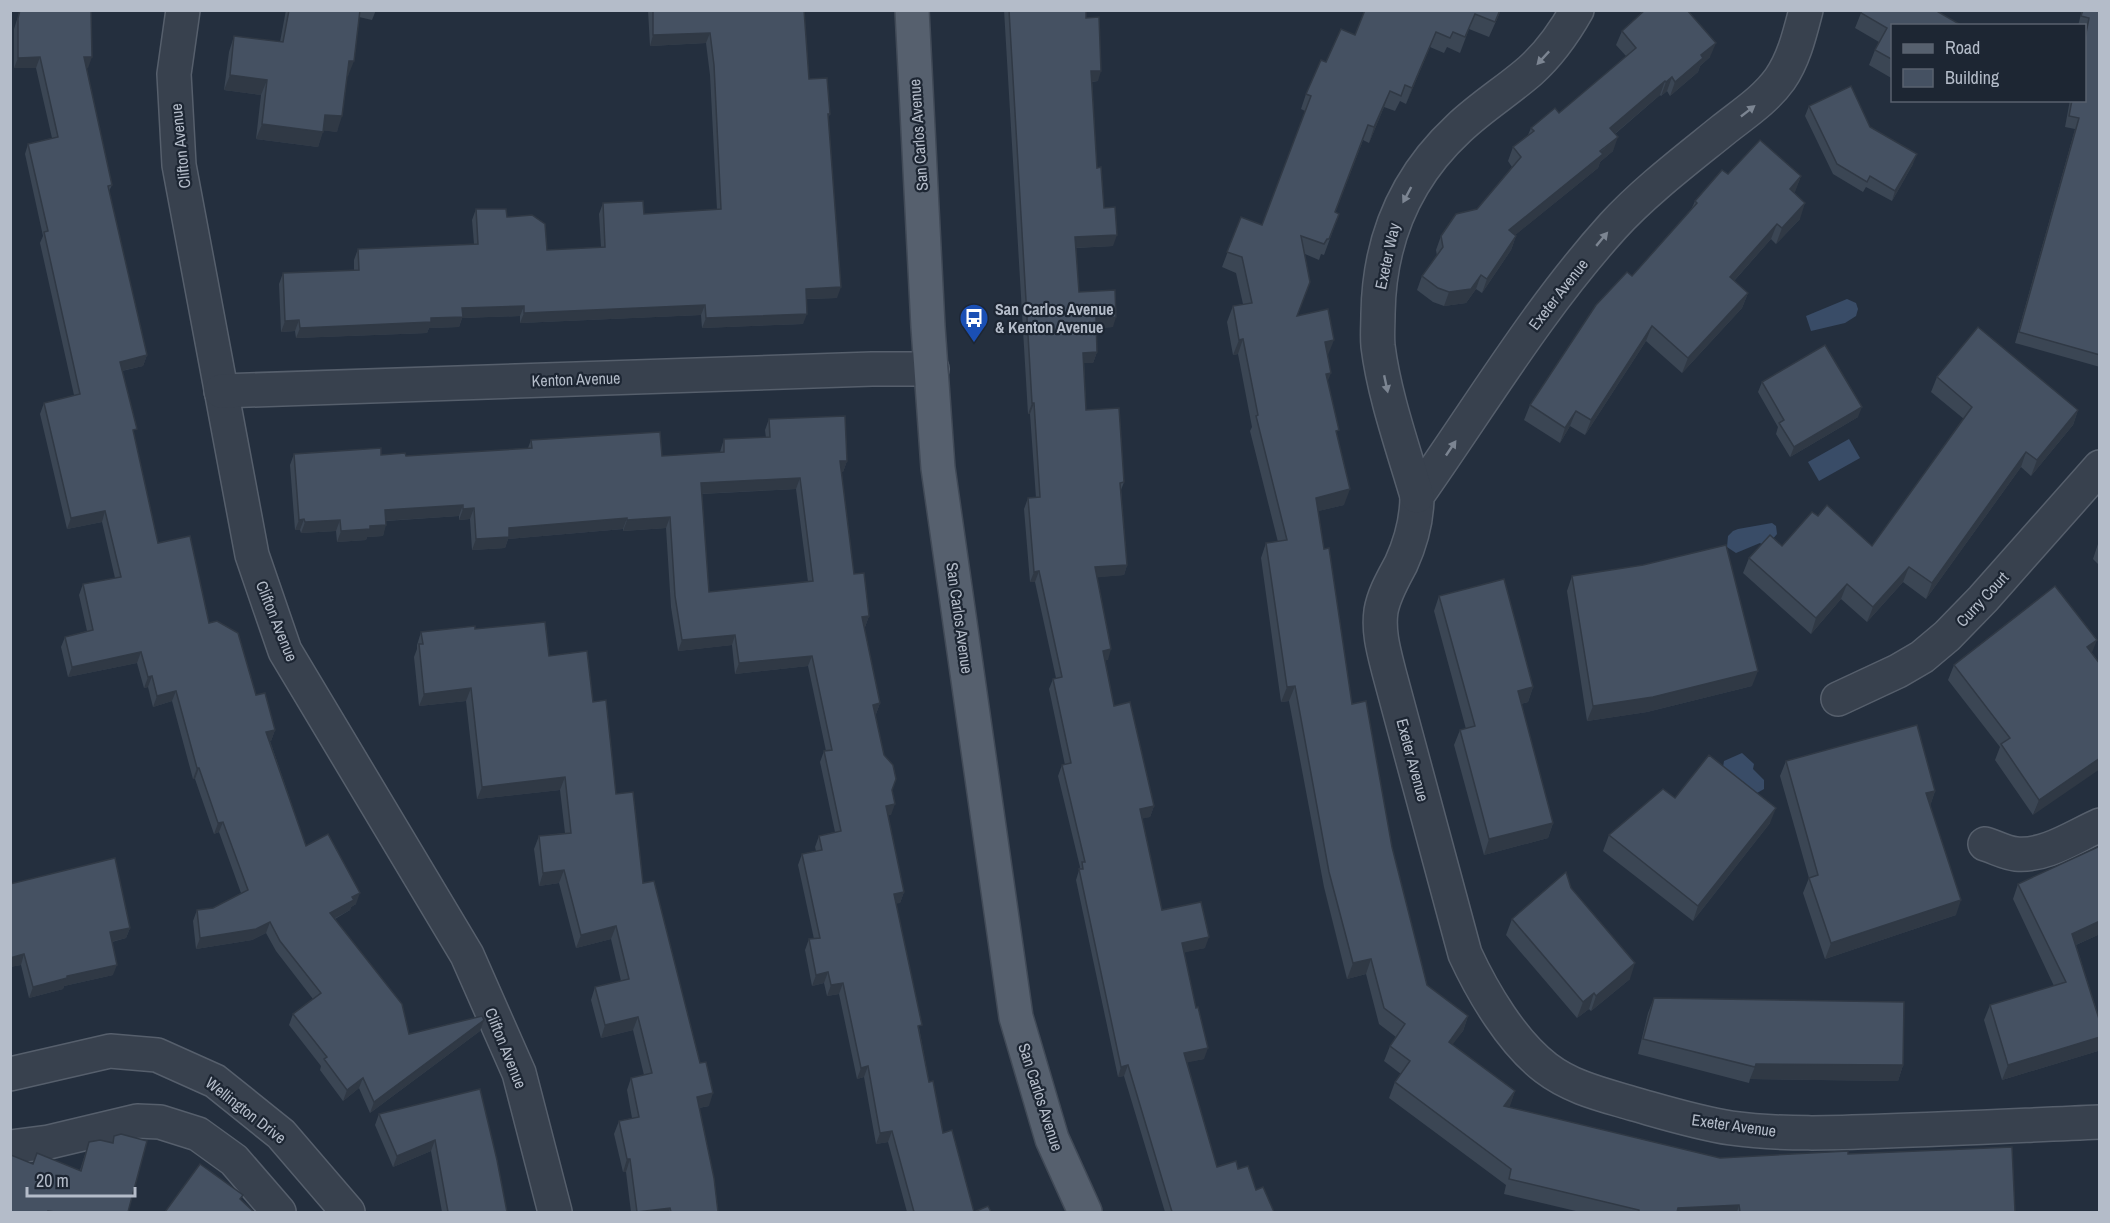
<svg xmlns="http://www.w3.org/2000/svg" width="2110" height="1223" font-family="'Archivo Narrow',sans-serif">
  <rect width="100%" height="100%" fill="#242f3e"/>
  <g fill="#394c67">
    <path d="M1847,299L1856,303L1858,309L1856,316L1845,323L1811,331L1806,316Z"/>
    <path d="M1849,439L1860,458L1819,481L1808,462Z"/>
    <path d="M1772,523L1776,526L1777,534L1766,547L1760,543L1736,553L1727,547L1728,536L1733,531L1738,529Z"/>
    <path d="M1742,753L1754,764L1753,769L1764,780V789L1750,797L1722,773L1724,761Z"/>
  </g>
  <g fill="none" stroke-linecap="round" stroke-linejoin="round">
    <g stroke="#565f6c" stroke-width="36">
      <g id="minor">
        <path d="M183,10L174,74L179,165L252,555L285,651L467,955L519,1073L555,1212"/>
        <path d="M1806,10C1800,33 1794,59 1780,79C1765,100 1743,114 1723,130C1686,160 1644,192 1613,226C1538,309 1481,405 1417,496C1417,520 1411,542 1401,564C1393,579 1384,594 1381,611C1378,632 1384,652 1389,672L1465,954C1483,993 1512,1042 1546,1068C1572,1088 1604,1095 1634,1104C1666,1113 1698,1123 1731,1128C1783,1135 1834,1133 1886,1131C1957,1129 2028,1125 2100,1122"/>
        <path d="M221,391L872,369H932"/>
        <path d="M1417,496C1403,448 1384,395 1378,346C1377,336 1378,325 1378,314C1379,241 1405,178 1459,128C1481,107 1507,91 1530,71C1549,54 1564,33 1577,10"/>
        <path d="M1838,699L1898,671L1922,657L1947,636L1983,599L2100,467"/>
        <path d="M1985,844C1995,847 2006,853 2016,854C2045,857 2075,836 2100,825"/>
        <path d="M10,1074L110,1051L157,1055L215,1081L281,1134L348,1212"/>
        <path d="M10,1147L49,1142L137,1121L160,1122L198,1134L234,1160L279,1212"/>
      </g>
    </g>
    <g stroke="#414a57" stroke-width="36">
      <path id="major" d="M912,10L928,327L938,468L1016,1017L1052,1139L1085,1212"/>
    </g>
    <use href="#minor" stroke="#38414e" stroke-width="33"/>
    <use href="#major" stroke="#56606e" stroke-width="33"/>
  </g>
  <g fill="#3b4654" fill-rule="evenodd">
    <path d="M20,10L88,68H86L112,185L109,191L147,355L143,366L122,371L134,437L158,543L256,695L275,730L271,741H270L306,846L356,904L351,907L350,910L335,919L409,1034L480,1031L370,1113L359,1088L343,1101L320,1070L321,1066L289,1025L293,1014L313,999L276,951L266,933L252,940L196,949L193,921L197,910L213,908L241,893L219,832L214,834L195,779H193L172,701L153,707L148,687L144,688L137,663L68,677L61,647L65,637L87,631L79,595L83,584L115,578L102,522L67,529L40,414L44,403L74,395L40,243L43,236L25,154L28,144L52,138L36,68H14V29Z"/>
    <path d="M286,10H376L372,20L359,17L348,76H347L337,132L323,130L318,147L256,139L261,95L224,90L229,52L234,36L280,42Z"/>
    <path d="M648,10H804L809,79L830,114L828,118L837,298L806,299L803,324L702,328L701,315L520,323V316L462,318L459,327L429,328L427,333L296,338L295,331L281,332L279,284L283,273L354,271V260L358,249L474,244L472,220L476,209L507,217L547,250L601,247L599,214L603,203L644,214L717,210L710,75L706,43L650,46Z"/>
    <path d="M1004,10H1086V18L1098,81L1092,82L1097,168L1104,208L1113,246L1076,248L1079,292L1113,327L1096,328L1097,352L1093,363H1084L1086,410L1124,482L1121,490L1127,565L1124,575L1097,577L1108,660H1105L1114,706L1154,806L1150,817L1142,818L1162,910L1205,948L1184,952L1204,1059L1187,1062L1217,1167L1238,1169L1256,1190L1274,1212H1165L1124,1076L1118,1077L1076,880L1080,867L1058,776L1062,765H1065L1049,689L1053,679L1056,678L1035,582H1030L1024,509L1028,498H1036L1030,414H1028Z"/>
    <path d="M1365,10H1501L1489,37L1469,29L1460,53L1447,47L1444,53L1430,47L1406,104L1400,101L1395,111L1384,107L1369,143L1363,140L1335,213L1339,214L1324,255L1321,254L1319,260L1305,254L1297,316L1328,355V382L1337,435L1344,505L1318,511L1324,549L1352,704L1392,847L1427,985L1468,1016L1463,1031L1452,1044L1515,1091L1509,1107L1720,1158L1848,1154L2015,1212H1580L1504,1194L1506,1185L1389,1098L1395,1082L1401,1074L1384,1061L1390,1046L1396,1037L1379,1024L1366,974L1347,979L1324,887L1289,701L1281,702L1261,558L1266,543L1278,542L1250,431L1252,427L1238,354L1233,355L1227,322L1233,306L1243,304L1236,273L1222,267L1241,217L1262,225L1305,111L1301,109L1306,94L1326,62L1355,35Z"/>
    <path d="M2082,10H2100V367L2015,343L2075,129L2065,127L2070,100H2085V26H2078Z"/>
    <path d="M1861,13L1893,26V79L1869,65L1875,50L1879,42L1855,28Z"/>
    <path d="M1622,31L1710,57L1700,66L1698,72L1670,96L1667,91L1661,96L1660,95L1615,134L1613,151L1600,162L1598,168L1515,235L1516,236L1511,250L1482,293L1476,289L1466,303L1444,306L1433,302L1417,290L1422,276L1437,256L1436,250L1441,236L1477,209L1512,167L1508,161L1513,147L1528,135L1531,128L1559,113L1626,56L1616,45Z"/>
    <path d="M1809,106L1870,127L1913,164L1892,201L1866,187L1863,192L1833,174L1805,116Z"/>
    <path d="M1728,174L1801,176L1794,193L1800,219L1776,244L1771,239L1734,281L1748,293L1742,308L1682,373L1646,341L1585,435L1570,426L1560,443L1524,420L1530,405L1632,276L1691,210L1695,201Z"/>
    <path d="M1937,377L2078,410L2073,425L2031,476L2021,467L1926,599L1903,582L1867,622L1841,599L1811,634L1743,573L1749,558L1782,546L1818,516L1872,546L1964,419L1931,392Z"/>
    <path d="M1762,382L1858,417L1790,457L1776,434L1778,427L1758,392Z"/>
    <path d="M769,419L847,461L843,472H841L854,574L869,616L865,627H864L880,703L876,714L875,715L892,791L891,815H888L904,892L900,903H896L929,1082L943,1133L974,1212H907L888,1142L876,1144L864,1077L857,1079L839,994L827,996L824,983L812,986L805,950L809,939H814L798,865L802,854L816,851L815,847L819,836L835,832L820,762L824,751H826L808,666L735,674L732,645L678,651L671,607L666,528L623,531V529L508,539L505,548L472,550L470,519L459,520V516L386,521L383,536L367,537L366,540L337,542L336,531L301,533L300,530H295L290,465L294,454L381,455L406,456L528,448L531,440L662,456L720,452L724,439L766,438L765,430ZM796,489L808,582L709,592L701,494Z"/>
    <path d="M2100,543V566L2093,559L2098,544Z"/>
    <path d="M1572,576L1752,686L1647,712L1587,721L1567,591Z"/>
    <path d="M1439,596L1533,687L1528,702L1521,704L1553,823L1548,838L1484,855L1454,745L1460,730L1466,729L1434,611Z"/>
    <path d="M475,629L549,656L593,702L616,794L709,1106L699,1108L718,1212H631L626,1172H623L614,1134L619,1121L632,1118L627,1090L631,1078L644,1075L633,1030L601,1038L591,1000L595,987L621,981L611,939L576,948L559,883L539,886L534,849L539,836L565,833L560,790L477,799L466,701L419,706L414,657L417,649V645L421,632Z"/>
    <path d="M2092,653L2100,664L2033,815L1995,760L2000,747L1948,680L1954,665Z"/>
    <path d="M1786,761L1935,791L1930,806L1956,915L1825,959L1803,893L1809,878L1780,776Z"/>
    <path d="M1675,798L1770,823L1693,921L1603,851L1609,835Z"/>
    <path d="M2100,846V934L2076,945L2100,1022V1048L2098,1051L2002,1080L1984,1020L1990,1005L2054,986L2013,899L2018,884Z"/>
    <path d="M10,884L130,928L126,938L112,942L113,975L64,986L63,989L29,998L21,965L10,967Z"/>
    <path d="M1571,888L1630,979L1591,1011L1589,1009L1577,1018L1506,935L1512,919Z"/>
    <path d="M1654,998L1903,1065L1898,1081L1750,1079L1749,1083L1638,1054L1648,1013Z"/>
    <path d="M480,1089L507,1212H442L431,1151L393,1167L375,1125L379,1114Z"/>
    <path d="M114,1136L128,1212H10L33,1164L80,1170L89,1142L112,1143Z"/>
  </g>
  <g fill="#303945">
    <path d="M1436,32L1430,47L1406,104L1412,88Z"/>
    <path d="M710,33L706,43L650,46L653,35Z"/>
    <path d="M1716,43L1710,57L1700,66L1698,72L1670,96L1675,82L1701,55Z"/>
    <path d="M40,57L36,68H14L18,58Z"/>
    <path d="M84,57H92L88,68H80Z"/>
    <path d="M349,61H354L348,76H344Z"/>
    <path d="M1091,71H1101L1098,81L1088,82Z"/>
    <path d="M230,75L267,80L261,95L224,90Z"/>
    <path d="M1672,77L1667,91L1661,96L1666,82Z"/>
    <path d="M1665,81L1660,95L1605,142L1610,128Z"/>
    <path d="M1390,91L1384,107L1369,143L1374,127Z"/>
    <path d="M325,115L342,116L337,132L319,130Z"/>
    <path d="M262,124L323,132L318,147L256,139Z"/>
    <path d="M1618,137L1613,151L1600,162L1598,168L1503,245L1509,230Z"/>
    <path d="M1917,154L1913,164L1892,201L1895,191Z"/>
    <path d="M1801,176L1795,192L1784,204L1790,189Z"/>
    <path d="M1805,203L1800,219L1776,244L1782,228Z"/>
    <path d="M1777,224L1771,239L1724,292L1730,277Z"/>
    <path d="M1117,235L1113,246L1071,248L1075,237Z"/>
    <path d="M1516,236L1511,250L1482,293L1487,279Z"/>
    <path d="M1481,275L1476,289L1466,303L1444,306L1449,292Z"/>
    <path d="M841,287L837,298L802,299L806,289Z"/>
    <path d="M1748,293L1742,308L1682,373L1688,358Z"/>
    <path d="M705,305L701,315L520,323L524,313Z"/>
    <path d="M524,306L520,316L462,318L459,327L429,328L427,333L296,338L300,328L462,308Z"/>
    <path d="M807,314L803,324L702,328L706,318Z"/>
    <path d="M1116,317L1113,327L1092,329L1096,318Z"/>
    <path d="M299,320L295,331L281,332L285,321Z"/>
    <path d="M1652,326L1646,341L1585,435L1591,420Z"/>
    <path d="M1243,339L1238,354L1233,355L1239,340Z"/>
    <path d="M1334,340L1328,355L1320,357L1325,342Z"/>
    <path d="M1097,352L1093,363H1079L1083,353Z"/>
    <path d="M147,355L143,366L116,372L120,362Z"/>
    <path d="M1331,373L1325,388L1326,374Z"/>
    <path d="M1032,403H1034L1030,414H1028Z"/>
    <path d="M1862,407L1858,417L1790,457L1794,447Z"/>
    <path d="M2078,410L2073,425L2031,476L2037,460Z"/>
    <path d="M1576,411L1570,426L1560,443L1565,428Z"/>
    <path d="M2026,452L2021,467L1926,599L1932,583Z"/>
    <path d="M840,461H847L843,472H836Z"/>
    <path d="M800,478L796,489L697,494L701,483Z"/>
    <path d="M1350,489L1344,505L1310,513L1316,498Z"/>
    <path d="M463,505L459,516L381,521L385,510Z"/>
    <path d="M474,508L470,519L459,520L463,509Z"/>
    <path d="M105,511L102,522L67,529L71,518Z"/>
    <path d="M670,517L666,528L623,531L627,520Z"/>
    <path d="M627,518L623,529L508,539L505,548L472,550L476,539L509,528Z"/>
    <path d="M304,519L300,530H295L299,520Z"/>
    <path d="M340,520L336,531L301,533L305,522Z"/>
    <path d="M386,525L383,536L367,537L366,540L337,542L341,531L370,526Z"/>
    <path d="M1127,565L1124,575L1091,578L1095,567Z"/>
    <path d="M1909,567L1903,582L1867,622L1873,607Z"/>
    <path d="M1039,571L1035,582H1030L1034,572Z"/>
    <path d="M1847,584L1841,599L1811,634L1816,618Z"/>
    <path d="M869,616L865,627L858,628L862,617Z"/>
    <path d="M735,635L732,645L678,651L682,640Z"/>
    <path d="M2097,640L2091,655L2087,647Z"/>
    <path d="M1111,649L1108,660L1099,661L1103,651Z"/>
    <path d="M141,652L137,663L68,677L72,667Z"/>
    <path d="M812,656L808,666L735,674L739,663Z"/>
    <path d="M1758,671L1752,686L1647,712L1587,721L1593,706Z"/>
    <path d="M152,676L148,687L144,688L148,677Z"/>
    <path d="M1295,686L1289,701L1281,702L1287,687Z"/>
    <path d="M1533,687L1528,702L1512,706L1518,691Z"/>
    <path d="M471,688L466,701L419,706L424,694Z"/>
    <path d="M176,691L172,701L153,707L157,696Z"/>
    <path d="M880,703L876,714L869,716L873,705Z"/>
    <path d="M275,730L271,741L262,743L266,732Z"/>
    <path d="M2100,758V769L2033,815L2039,800Z"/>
    <path d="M197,768H199L195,779H193Z"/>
    <path d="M565,777L560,790L477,799L482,787Z"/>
    <path d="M1935,791L1930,806L1926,793Z"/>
    <path d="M895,804L891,815L882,816L886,806Z"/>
    <path d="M1154,806L1150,817L1136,820L1140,809Z"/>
    <path d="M1776,808L1770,823L1693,921L1698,906Z"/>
    <path d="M223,822L219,832L214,834L218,823Z"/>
    <path d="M1553,823L1548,838L1484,855L1489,839Z"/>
    <path d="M564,870L559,883L539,886L543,873Z"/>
    <path d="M904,892L900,903L890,905L894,894Z"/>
    <path d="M360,893L356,904L351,907L350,910L326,923L330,913L352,897Z"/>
    <path d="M1961,900L1956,915L1825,959L1831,943Z"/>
    <path d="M2100,921V934L2067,949L2072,934Z"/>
    <path d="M270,922L266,933L252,940L196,949L200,938Z"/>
    <path d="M616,926L611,939L576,948L581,935Z"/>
    <path d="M130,928L126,938L106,943L110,932Z"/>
    <path d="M1209,937L1205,948L1178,954L1182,943Z"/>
    <path d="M24,954L21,965L10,967V958Z"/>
    <path d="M1371,959L1366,974L1347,979L1353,963Z"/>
    <path d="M1635,963L1630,979L1591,1011L1596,996Z"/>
    <path d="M117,965L113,975L64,986L63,989L29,998L33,987L67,976Z"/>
    <path d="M828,972L824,983L812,986L816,975Z"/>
    <path d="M843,983L839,994L827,996L831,985Z"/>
    <path d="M1594,993L1589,1009L1577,1018L1583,1002Z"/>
    <path d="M1468,1016L1463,1031L1443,1057L1449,1042Z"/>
    <path d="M638,1017L633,1030L601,1038L605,1025Z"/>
    <path d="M484,1020L480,1031L370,1113L374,1102Z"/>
    <path d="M2100,1037V1048L2098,1051L2002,1080L2008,1065Z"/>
    <path d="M1208,1048L1204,1059L1180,1064L1184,1053Z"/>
    <path d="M1756,1064L1903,1065L1898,1081L1750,1079Z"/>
    <path d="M1128,1065L1124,1076L1118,1077L1121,1067Z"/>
    <path d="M868,1066L864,1077L857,1079L861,1068Z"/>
    <path d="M363,1078L359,1088L343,1101L347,1090Z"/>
    <path d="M1515,1091L1510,1106L1498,1122L1504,1106Z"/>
    <path d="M713,1093L709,1106L692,1109L697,1097Z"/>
    <path d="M892,1131L888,1142L876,1144L880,1133Z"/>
    <path d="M435,1140L431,1151L393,1167L397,1156Z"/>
    <path d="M627,1159H630L626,1172H623Z"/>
    <path d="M1739,1205L1737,1212H1676L1678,1208Z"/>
    <path d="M670,1208L669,1212H637Z"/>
  </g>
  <g fill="#455162" stroke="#303945" stroke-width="1.5" fill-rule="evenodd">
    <path d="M20,10H91L92,57H84L112,185L108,186L147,355L120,362L137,429L133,430L158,543L190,536L209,623L217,621L238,633L256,695L265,693L275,730L266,732L306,846L328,834L360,893L352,897L354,900L330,913L402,1004L409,1034L482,1016L484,1020L374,1102L363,1078L347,1090L324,1059L327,1057L293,1014L321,993L280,941L270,922L256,929L200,938L197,910L213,908L248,890L223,822L218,823L199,768H197L176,691L157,696L152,676L148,677L141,652L72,667L65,637L93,630L83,584L121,577L105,511L71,518L44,403L80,394L44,232L48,231L28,144L58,137L40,57L18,58V18Z"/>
    <path d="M289,10H360L354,61H349L342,116L325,115L323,132L262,124L267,80L230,75L234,36L283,42Z"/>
    <path d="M653,10H804L809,79L827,78L830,114H828L841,287L806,289L807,314L706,318L705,305L524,313V306L462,308L463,317L431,318V322L300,328L299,320L285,321L283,273L359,270L358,249L478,244L476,209H506L507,217L532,215L545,224L547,250L605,247L603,203L643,201L644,214L721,209L714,65L710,33L653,35Z"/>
    <path d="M1009,10H1086V18L1099,17L1101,71H1091L1097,168L1101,167L1104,208L1115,207L1117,235L1075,237L1079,292L1115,290L1116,317L1096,318L1097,352L1083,353L1086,410L1119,408L1124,482L1120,483L1127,565L1095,567L1111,649L1103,651L1114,706L1130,702L1154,806L1140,809L1162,910L1201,902L1209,937L1182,943L1196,1008L1198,1007L1208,1048L1184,1053L1217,1167L1236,1161L1238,1169L1248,1166L1256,1190L1263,1187L1274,1212H1172L1128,1065L1121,1067L1079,869H1083L1082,862H1085L1062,765L1071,763L1053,679L1062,677L1039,571L1034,572L1028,498L1040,497L1034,403H1032Z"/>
    <path d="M1365,10H1500L1495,22L1475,14L1465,37L1453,32L1450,38L1436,32L1412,88L1405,85L1401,96L1390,91L1374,127L1368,125L1335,212L1339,214L1329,239H1327L1324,244L1301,236L1310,282L1297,316L1328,309L1334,340L1325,342L1331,373L1326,374L1339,430L1336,431L1350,489L1316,498L1324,549L1329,548L1352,704L1366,701L1392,847L1427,985L1468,1016L1449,1042L1515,1091L1504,1106L1720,1158L1848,1151V1154L2012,1147L2015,1212H1740L1739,1205L1678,1208L1677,1212H1639V1210L1509,1179L1511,1169L1395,1082L1410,1061L1390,1046L1405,1024L1384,1008L1371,959L1353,963L1329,872L1295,686L1287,687L1266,543L1287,540L1256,416L1258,415L1243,339L1239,340L1233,306L1252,303L1242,257L1227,252L1241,217L1262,225L1311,96L1306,94L1321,60L1326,62L1341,29L1355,35Z"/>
    <path d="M1645,10H1687L1716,43L1701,55L1703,58L1675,82L1672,77L1666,82L1665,81L1610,128L1618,137L1600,151L1603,154L1509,230L1516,236L1487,279L1481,275L1471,289L1449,292L1438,288L1422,276L1443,247L1441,236L1456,214L1477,209L1521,157L1513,147L1534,131L1531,128L1555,108L1559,113L1636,48L1622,31Z"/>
    <path d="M1862,10H1935L1961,25L1893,26V60L1875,50L1887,28L1861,13Z"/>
    <path d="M2083,10H2100V355L2019,332L2079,118L2069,116L2072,100H2085V38L2089,18L2081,16Z"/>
    <path d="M1851,86L1870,127L1917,154L1895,191L1870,176L1867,182L1837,164L1809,106Z"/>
    <path d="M1760,140L1801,176L1790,189L1805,203L1782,228L1777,224L1730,277L1748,293L1688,358L1652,326L1591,420L1576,411L1565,428L1530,405L1596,305L1627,272L1632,276L1697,203L1695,201L1722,170L1728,174Z"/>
    <path d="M1978,327L2078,410L2037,460L2026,452L1932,583L1909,567L1873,607L1847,584L1816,618L1749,558L1770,535L1782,546L1812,512L1818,516L1827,505L1872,546L1972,407L1937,377Z"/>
    <path d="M1825,345L1862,407L1794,447L1779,423L1784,420L1762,382Z"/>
    <path d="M845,416L847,461H840L854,574L864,573L869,616L862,617L880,703L873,705L884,755L893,765L896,779L892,790L895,804L886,806L904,892L894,894L922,1025L918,1026L929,1082L933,1081L943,1133L952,1130L974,1212H914L892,1131L880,1133L868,1066L861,1068L843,983L831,985L828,972L816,975L809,939L820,938L802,854L822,850L819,836L841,831L824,751L832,750L812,656L739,663L735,635L682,640L675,596L670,517L627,520V518L509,528V537L476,539L474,508L463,509V505L385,510L386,525L370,526V529L341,531L340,520L305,522L304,519L299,520L294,454L381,448V455L405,453L406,456L453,453L532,448L531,440L660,432L662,456L724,452V439L770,437L769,419ZM800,478L813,581L709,592L701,483Z"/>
    <path d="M1726,545L1758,671L1653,697L1593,706L1572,576L1643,565Z"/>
    <path d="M1504,579L1533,687L1518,691L1553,823L1489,839L1460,730L1475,726L1439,596Z"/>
    <path d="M2055,586L2097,640L2087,647L2100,664V758L2039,800L2001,744L2010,738L1954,665Z"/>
    <path d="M545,622L549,656L587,651L593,702L606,700L616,794L633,792L643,883L654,881L700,1063L706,1062L713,1093L697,1097L714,1178L718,1212H671L670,1208L637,1212L630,1159H627L619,1121L639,1117L631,1078L652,1073L638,1017L605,1025L595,987L629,979L616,926L581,935L564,870L543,873L539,836L571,833L565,777L482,787L471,688L424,694L419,644H423L421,632L475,626V629Z"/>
    <path d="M1917,725L1935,791L1926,793L1961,900L1831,943L1809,878L1818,875L1786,761Z"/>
    <path d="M1709,755L1776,808L1698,906L1609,835L1663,789L1675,798Z"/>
    <path d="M2100,846V921L2072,934L2100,1022V1037L2008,1065L1990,1005L2066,982L2018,884Z"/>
    <path d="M115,858L130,928L110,932L117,965L67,976V978L33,987L24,954L10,958V884Z"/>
    <path d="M1566,872L1571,888L1635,963L1596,996L1594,993L1583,1002L1512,919Z"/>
    <path d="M1654,998L1904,1002L1903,1065L1756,1064L1755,1067L1643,1039Z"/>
    <path d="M480,1089L497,1160L507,1212H448L435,1140L397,1156L379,1114Z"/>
    <path d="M121,1134L147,1141L128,1212H55L48,1211V1212H10L11,1155L33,1164L37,1153L81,1171L89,1142L100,1140L113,1143L114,1136Z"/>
    <path d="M200,1164L243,1195L240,1199L254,1212H165Z"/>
    <path d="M988,1206L991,1212H974Z"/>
  </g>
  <defs><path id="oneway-solid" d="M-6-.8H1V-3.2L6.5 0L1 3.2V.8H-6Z" transform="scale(1.5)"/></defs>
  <g fill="#7c8592">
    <use href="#oneway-solid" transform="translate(1543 58) rotate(133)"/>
    <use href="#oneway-solid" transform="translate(1748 111) rotate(-38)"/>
    <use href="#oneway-solid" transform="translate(1407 195) rotate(118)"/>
    <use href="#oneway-solid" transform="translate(1602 239) rotate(-50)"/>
    <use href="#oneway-solid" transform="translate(1386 384) rotate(78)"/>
    <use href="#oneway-solid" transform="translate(1451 448) rotate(-56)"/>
  </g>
  <defs>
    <g id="bus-pin" transform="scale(1.5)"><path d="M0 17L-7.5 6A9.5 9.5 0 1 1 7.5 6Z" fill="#1a4fb4" stroke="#1d2633"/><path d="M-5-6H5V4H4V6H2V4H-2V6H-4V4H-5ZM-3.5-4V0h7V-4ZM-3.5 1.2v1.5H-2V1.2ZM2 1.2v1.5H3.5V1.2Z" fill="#fff"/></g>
  </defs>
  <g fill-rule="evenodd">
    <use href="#bus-pin" x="974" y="318"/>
  </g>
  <g text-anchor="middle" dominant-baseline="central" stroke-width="4.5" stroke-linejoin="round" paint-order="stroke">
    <g font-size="16" fill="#b4bcc9" stroke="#1d2633">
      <text transform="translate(918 135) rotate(-94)">San Carlos Avenue</text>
      <text transform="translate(180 146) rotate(-96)">Clifton Avenue</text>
      <text transform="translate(1387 256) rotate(-78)">Exeter Way</text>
      <text transform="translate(1558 294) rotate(-52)">Exeter Avenue</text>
      <text transform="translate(576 379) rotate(-2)">Kenton Avenue</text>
      <text transform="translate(1982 599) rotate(-47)">Curry Court</text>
      <text transform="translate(960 618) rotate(82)">San Carlos Avenue</text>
      <text transform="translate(277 621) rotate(68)">Clifton Avenue</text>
      <text transform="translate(1413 760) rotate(75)">Exeter Avenue</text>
      <text transform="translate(506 1048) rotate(68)">Clifton Avenue</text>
      <text transform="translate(1041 1097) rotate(72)">San Carlos Avenue</text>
      <text transform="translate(246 1110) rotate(38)">Wellington Drive</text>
      <text transform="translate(1734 1125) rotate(8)">Exeter Avenue</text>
    </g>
    <g font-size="16" font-weight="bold" fill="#b4bcc9" stroke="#1d2633" text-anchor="start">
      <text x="995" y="309">San Carlos Avenue<tspan x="995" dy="18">&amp; Kenton Avenue</tspan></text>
    </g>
  </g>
  <rect width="2110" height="1223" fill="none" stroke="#b4bcc9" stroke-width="24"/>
  <rect x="1891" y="24" width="195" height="78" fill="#1d2633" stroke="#59626f" stroke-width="1.5"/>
  <rect x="1903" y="44" width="30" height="9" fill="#56606e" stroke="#59626f" stroke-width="1.5"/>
  <text x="1945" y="54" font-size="18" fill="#b4bcc9">Road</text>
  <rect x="1903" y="69" width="30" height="18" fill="#455162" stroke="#59626f" stroke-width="1.5"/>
  <text x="1945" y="84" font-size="18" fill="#b4bcc9">Building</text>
  <path d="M27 1187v9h108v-9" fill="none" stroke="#b4bcc9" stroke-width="3"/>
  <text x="36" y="1187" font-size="18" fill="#b4bcc9" stroke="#1d2633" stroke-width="4.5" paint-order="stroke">20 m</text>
</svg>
